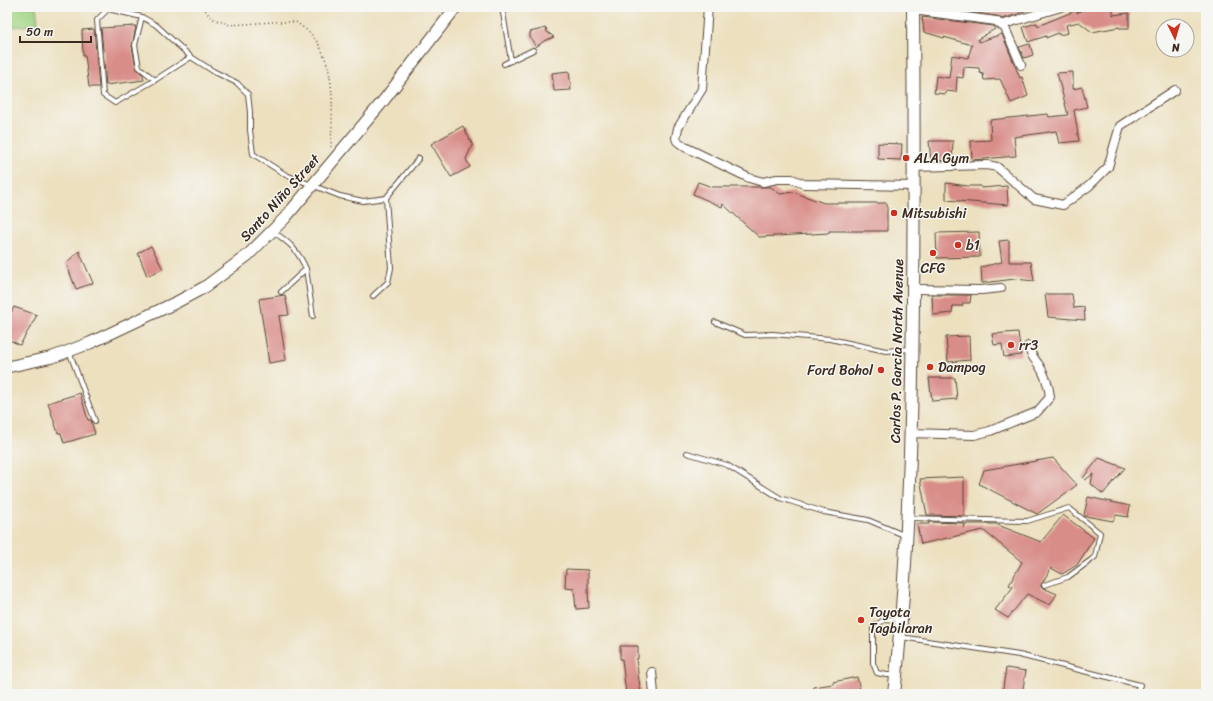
<svg xmlns="http://www.w3.org/2000/svg" width="1213" height="701" font-family="Sriracha,sans-serif">
  <rect width="100%" height="100%" fill="#f6f6f2"/>
  <filter id="ink" filterUnits="userSpaceOnUse"><feTurbulence type="fractalNoise" baseFrequency=".025" numOctaves="2"/><feDisplacementMap in="SourceGraphic" scale="8" xChannelSelector="R" yChannelSelector="G"/><feConvolveMatrix kernelMatrix="1 2 1 2 8 2 1 2 1" color-interpolation-filters="sRGB"/></filter>
  <filter id="wash" filterUnits="userSpaceOnUse"><feTurbulence type="fractalNoise" baseFrequency=".012" numOctaves="4" result="noise"/><feDisplacementMap in="SourceGraphic" scale="16" xChannelSelector="R" yChannelSelector="G"/><feGaussianBlur stdDeviation="0.9" result="paint"/><feColorMatrix in="noise" values="0 0 0 0 0 0 0 0 0 0 0 0 0 0 0 0 0 1.4 0 .05"/><feComposite in="paint" operator="in"/></filter>
  <g filter="url(#wash)">
    <rect width="100%" height="100%" fill="#ece0bf"/>
    <path fill="#a3d686" stroke="#6f8052" d="M11,7H36L38,24L13,27Z"/>
    <g id="blocks">
      <g fill="#d98d89">
        <path d="M932,7H1034L1015,15L1002,19L997,16Z"/>
        <path d="M1087,7H1113V15L1129,13V28H1119V27L1092,32L1079,22L1066,25L1068,33L1059,35L1058,33L1046,38V36L1028,42L1023,27L1037,23L1038,26L1077,10V13Z"/>
        <path d="M922,17L994,26L995,29L978,39L979,42L1002,34L1020,78L1022,77L1028,96L1011,103L1000,79L984,80L983,74L980,73L979,68L964,67L963,78L957,77L956,92L946,91V94L934,93L936,76L949,78L952,55L968,58L972,45L944,37V38L924,32Z"/>
        <path d="M136,26L132,46L136,68L143,75L144,80L106,85L101,28Z"/>
        <path d="M546,28L547,32L554,37L544,41L536,47L530,37V32Z"/>
        <path d="M94,29L99,87H89L85,55L83,56L82,30Z"/>
        <path d="M1030,44L1033,55L1024,58L1019,47Z"/>
        <path d="M569,71L571,90L554,91L552,73Z"/>
        <path d="M1073,72V89L1082,87L1087,107L1074,110L1079,141L1059,143L1056,131L1014,137L1016,156L972,160L971,141L991,140L990,120L1048,114L1049,117L1068,115L1057,73Z"/>
        <path d="M463,126L473,146L470,150L466,159L470,167L451,177L431,144Z"/>
        <path d="M929,141H953L952,160L931,161Z"/>
        <path d="M878,143L902,144L901,160L878,159Z"/>
        <path d="M698,182L712,187H771L780,194L793,192L824,203H887V231H829V233L759,237L723,204L722,207L693,194Z"/>
        <path d="M946,183L968,186H981V188L1007,186L1008,205L946,200Z"/>
        <path d="M979,232L980,257L937,258L936,233Z"/>
        <path d="M1009,240V262H1031L1034,281L1015,279L982,283L981,267L1002,262L999,241Z"/>
        <path d="M151,246L163,269L147,276L138,253Z"/>
        <path d="M79,251L93,283L76,289L66,263Z"/>
        <path d="M1045,294H1072L1074,308L1084,307L1085,320L1048,317Z"/>
        <path d="M285,295L289,315L279,316L286,360L269,363L259,299Z"/>
        <path d="M932,295H971L970,303H962L963,306H953L952,313L933,315Z"/>
        <path d="M14,307L37,315L20,345L7,339V320Z"/>
        <path d="M1018,332L1021,355L1004,357L1002,344L994,345L992,334Z"/>
        <path d="M969,336L970,360L948,362L946,337Z"/>
        <path d="M929,378H955L957,399L932,401Z"/>
        <path d="M80,393L88,420H91L95,434L64,443L61,433H58L48,403Z"/>
        <path d="M1053,458L1077,485L1037,514L979,484L984,470Z"/>
        <path d="M1099,458L1125,468L1103,494L1091,484L1093,474L1085,480L1083,478Z"/>
        <path d="M964,477V516L927,515L920,479Z"/>
        <path d="M1088,497L1130,506L1128,517L1116,515L1113,521L1085,516L1084,515Z"/>
        <path d="M1063,515L1094,538L1077,565L1062,574L1051,568L1041,585V587L1057,594L1050,605L1027,594L1008,618L995,610L1013,587L1009,585L1022,562L983,530L921,544L917,524H929L928,522L964,523V528L965,524H997L998,525L1041,542Z"/>
        <path d="M566,569L588,570V590L589,608L576,609L574,589L565,588Z"/>
        <path d="M620,646H638V659H636L641,694H626L622,659H620Z"/>
        <path d="M1006,668L1026,671L1022,694H1002Z"/>
        <path d="M857,677L861,694H814L813,687L833,684V682Z"/>
      </g>
    </g>
  </g>
  <g filter="url(#ink)">
    <use href="#blocks" fill-opacity="0" stroke="#564536" stroke-width="1"/>
    <g fill="none" stroke-linecap="round" stroke-linejoin="round">
      <g stroke="#564536" stroke-width="6">
        <g id="service">
          <path d="M502,7L511,61"/>
          <path d="M142,17L135,45L139,67L155,80"/>
          <path d="M191,57L156,25L142,17L108,9L97,20L103,95L115,103L155,80L191,57L213,71L237,83L248,94L250,112V130L253,154L286,175L340,196L363,201L386,198L419,158"/>
          <path d="M504,64L533,50"/>
          <path d="M272,231C289,242 298,250 306,269L281,292"/>
          <path d="M306,269L313,316"/>
          <path d="M373,296L388,282L391,268L386,198"/>
          <path d="M715,322L745,335L773,334L830,339L886,351L910,349"/>
          <path d="M69,351L95,421"/>
          <path d="M687,453L727,465L780,498L824,512L868,520L906,536"/>
          <path d="M910,518L1027,521L1069,508L1100,533L1095,557L1068,577L1044,585"/>
          <path d="M901,637L1019,655L1140,685L1135,694"/>
          <path d="M895,675H887L877,673L873,663V627L884,620L899,618"/>
        </g>
      </g>
      <g stroke="#564536" stroke-width="10">
        <g id="minor">
          <path d="M708,7L702,89L678,128L676,138L677,141L685,147L749,178L763,182L777,179H792L804,184L914,186"/>
          <path d="M913,10L996,21L1005,28L1021,65"/>
          <path d="M1001,25L1061,7"/>
          <path d="M913,167L987,165L997,167L1034,199L1063,205L1089,186L1108,167L1120,126L1175,90"/>
          <path d="M914,289L981,290L1001,288"/>
          <path d="M911,433L974,435L990,431L1037,412L1050,397C1049,386 1045,375 1039,365C1033,357 1031,356 1028,346"/>
          <path d="M652,672L654,694"/>
        </g>
      </g>
      <g stroke="#564536" stroke-width="13">
        <path id="secondary" d="M7,367L53,357L69,351L90,343L177,302L205,287L248,255L285,218L384,100L456,7"/>
      </g>
      <g stroke="#564536" stroke-width="14">
        <path id="primary" d="M894,694C906,589 910,482 912,377C914,254 914,130 913,7"/>
      </g>
      <path stroke="#564536" stroke-width="1.5" stroke-dasharray="1 3" stroke-linecap="butt" d="M203,7L211,18L230,25L272,22H296C302,27 311,32 315,39C337,70 332,111 331,147"/>
      <use href="#service" stroke="#fff" stroke-width="4"/>
      <use href="#minor" stroke="#fff" stroke-width="8"/>
      <use href="#secondary" stroke="#fff" stroke-width="11"/>
      <use href="#primary" stroke="#fff" stroke-width="12"/>
    </g>
  </g>
  <g fill="#c8321e" stroke="#f6f6f2" stroke-width="1.5">
    <circle cx="906" cy="158" r="4"/>
    <circle cx="894" cy="213" r="4"/>
    <circle cx="958" cy="245" r="4"/>
    <circle cx="933" cy="253" r="4"/>
    <circle cx="1011" cy="345" r="4"/>
    <circle cx="930" cy="367" r="4"/>
    <circle cx="881" cy="370" r="4"/>
    <circle cx="861" cy="620" r="4"/>
  </g>
  <g text-anchor="middle" dominant-baseline="central" stroke-width="3" stroke-linejoin="round" paint-order="stroke">
    <g font-size="14" fill="#3b2a1e" stroke="#f6f6f2" text-anchor="start">
      <text x="914" y="158">ALA Gym</text>
      <text x="902" y="213">Mitsubishi</text>
      <text x="966" y="245">b1</text>
      <text x="933" y="268" text-anchor="middle">CFG</text>
      <text x="1019" y="345">rr3</text>
      <text x="938" y="367">Dampog</text>
      <text x="873" y="370" text-anchor="end">Ford Bohol</text>
      <text x="869" y="612">Toyota<tspan x="869" dy="16">Tagbilaran</tspan></text>
    </g>
    <g font-size="14" fill="#3b2a1e" stroke="#f6f6f2">
      <text transform="translate(280 198) rotate(-48)">Santo Niño Street</text>
      <text transform="translate(897 351) rotate(-89)">Carlos P. Garcia North Avenue</text>
    </g>
  </g>
  <rect width="1213" height="701" fill="none" stroke="#f6f6f2" stroke-width="24"/>
  <g transform="translate(1175 38) rotate(175)"><circle r="19" fill="#f6f6f2" stroke="#aba49d"/>
  <path d="M0-3L7 15L0 10L-7 15Z" fill="#c8321e"/>
  <text y="-6" font-size="11" font-weight="bold" text-anchor="middle" fill="#3b2a1e">N</text>
  </g>
  <path d="M20 36v6h71v-6" fill="none" stroke="#3b2a1e" stroke-width="2"/>
  <text x="26" y="36" font-size="12" fill="#3b2a1e" stroke="#f6f6f2" stroke-width="3" paint-order="stroke">50 m</text>
</svg>
